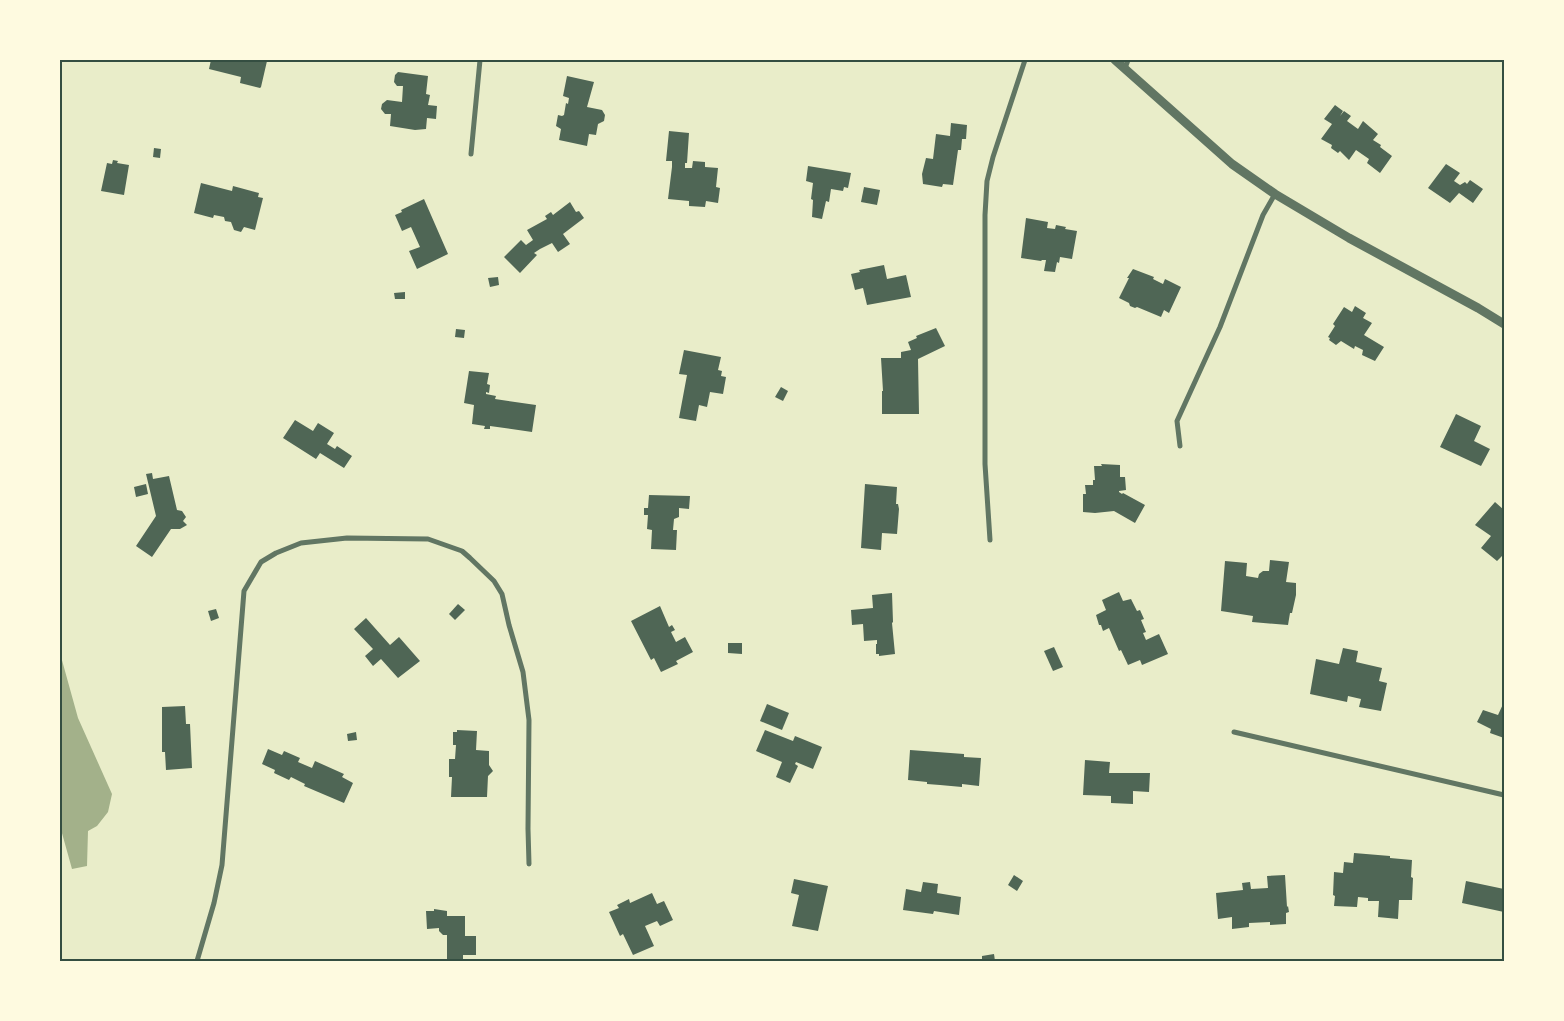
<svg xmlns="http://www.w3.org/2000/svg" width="1564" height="1021" font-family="Mulish,sans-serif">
  <rect width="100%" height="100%" fill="#e9edc9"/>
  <path fill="#a3b18a" d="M60,653L78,718L112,794L108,812L97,826L88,831L87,866L72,869L60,826Z"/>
  <g fill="#4f6655">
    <path d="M211,60L267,61L261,87L260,88L240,83L241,77L209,69Z"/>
    <path d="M398,72L428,76L426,94L430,95L428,105L437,106L436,119L427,118L426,129L415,130L390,126L391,114H385L381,109L382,104L387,100L402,102L403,86H397L394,82L395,75Z"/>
    <path d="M567,76L594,82L587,107L602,110L605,115L604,121L598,124L596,135L589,134L587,146L559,140L561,129L556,126L558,115L562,116L564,115L566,103L568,104L569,98L563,96Z"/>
    <path d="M1335,105L1343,111L1340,116L1344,111L1351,116L1347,121L1358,129L1363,121L1378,134L1373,140L1381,145L1380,147L1392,156L1380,173L1367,163L1369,159L1356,150L1349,160L1340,151L1338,153L1331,148L1332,145L1321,139L1332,124L1324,119Z"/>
    <path d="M951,123L967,125L966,139H962L961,150H958L953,185L943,184L942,187L923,184L922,174L926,158L933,159L936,134L950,136Z"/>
    <path d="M669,131L689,133L687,163H685V168H692L693,161L705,162V167L718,168L716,187L720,188L718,203L706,201L705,207L689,206V201L668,199L672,167V161H666Z"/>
    <path d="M154,148L161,149L160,158L153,157Z"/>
    <path d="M113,160L118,161L117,163L129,165L124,195L101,191L107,163L112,164Z"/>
    <path d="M1446,164L1460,173L1454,181L1460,185L1465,182L1467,184L1470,180L1483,189L1473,203L1459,193L1450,203L1428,188Z"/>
    <path d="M808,166L851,173L848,188L844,187L843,191L831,189L829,202L826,201L822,219L812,217L813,200L811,199L813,183L806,181Z"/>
    <path d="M201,183L232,191L233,186L259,193L258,197L263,198L255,230L244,227L241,232L234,230L231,222L225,221L224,217L214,215L213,218L194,213Z"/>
    <path d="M864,187L880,190L877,205L861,202Z"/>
    <path d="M424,199L448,254L417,269L409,251L420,247L411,227L402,231L395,215L402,212L401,210Z"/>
    <path d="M570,202L576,212L579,211L584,218L563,234L570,244L558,252L552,243L540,249L534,253L537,255L520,273L504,257L521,240L526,245L533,240L527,230L547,219L545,216L551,212L553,215Z"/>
    <path d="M1026,218L1048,222L1047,228L1055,229L1056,225L1066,227L1065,229L1077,231L1072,259L1060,257L1059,263L1057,262L1055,272L1044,271L1046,260H1042L1041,261L1021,258Z"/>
    <path d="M884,265L887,279L906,275L911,297L867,305L863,288L855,290L851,274L860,272L859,270Z"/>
    <path d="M1133,269L1154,277L1153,279L1163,284L1165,279L1181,287L1169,313L1164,310L1161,317L1137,307L1135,308L1130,306L1129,303L1119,298L1129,278H1127Z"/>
    <path d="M498,277L499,285L490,287L488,278Z"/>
    <path d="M405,292V299H395L394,293Z"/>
    <path d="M1355,306L1366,313L1363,318L1372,323L1364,335L1384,347L1375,361L1362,355L1363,350L1355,346L1354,349L1341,341L1336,345L1329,340L1330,338L1328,337L1335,326L1333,324L1344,307L1352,312Z"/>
    <path d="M936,328L945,346L918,359L919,414H882V391H883L881,358H901V352L911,350L908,342L917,338L916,336Z"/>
    <path d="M456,329L465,330L464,338L455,337Z"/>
    <path d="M684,350L721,357L718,370L722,371L721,376L726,377L723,394L710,392L707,407L699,405L696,421L679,418L687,375L679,374Z"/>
    <path d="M469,371L489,373L487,384L490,385L489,393L486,392V394L496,396L495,399L536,405L532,432L490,426V429H484L485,426L472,424L474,405L464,403Z"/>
    <path d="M781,387L788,391L783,401L775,397Z"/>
    <path d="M1456,414L1481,426L1474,441L1490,449L1481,466L1440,447Z"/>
    <path d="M295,420L313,431L318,423L334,433L327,444L335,449L337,446L352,456L344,468L320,453L316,459L283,438Z"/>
    <path d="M1101,464L1120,465V477H1125L1126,490L1119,491V492L1122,494L1123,493L1145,505L1135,523L1114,511L1095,513L1083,512V494H1086L1085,485H1093V480H1095L1094,466H1102Z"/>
    <path d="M152,473L153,479L169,476L177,510L182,511L186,517L183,521L187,525L180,529H171L152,557L136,546L156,516L146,474Z"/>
    <path d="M146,484L148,494L136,497L134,487Z"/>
    <path d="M865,484L897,487L896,504H898L899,509L897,534L882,533L881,550L861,548Z"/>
    <path d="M649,495L690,496L689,509L679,508V517L674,519L673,530H677L676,550L651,549L652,530L647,529L648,515H644V508H648Z"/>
    <path d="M1495,502L1504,510V558L1502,556L1497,561L1481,548L1491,536L1475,525Z"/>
    <path d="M1270,560L1289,562L1286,582L1296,583V595L1292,613H1290L1288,625L1252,622L1253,616L1221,611L1225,561L1247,563L1246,576L1258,578L1259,574L1263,571H1269Z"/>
    <path d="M1119,592L1123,601L1131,599L1137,611L1140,610L1144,619L1141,620L1146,632L1143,633L1146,640L1159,634L1168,654L1142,665L1140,660L1128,665L1121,650L1119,651L1109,628L1103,631L1101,625H1099L1096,615L1106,610L1102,600Z"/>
    <path d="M892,593L893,622L892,623L895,654L879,656V654H876V644H877V640L864,641L863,624L852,625L851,610L873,608L872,595Z"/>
    <path d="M458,604L465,610L455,620L449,614Z"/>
    <path d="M660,606L669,627L672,625L675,630L671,632L676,642L685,637L693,652L676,661L678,664L661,672L654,658L651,660L631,621Z"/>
    <path d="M216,609L219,618L211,621L208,611Z"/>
    <path d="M366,618L390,645L399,637L420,661L398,678L381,659L373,666L365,656L373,649L354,629Z"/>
    <path d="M728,643H742V654L728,653Z"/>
    <path d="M1054,647L1063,667L1053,671L1044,651Z"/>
    <path d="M1343,648L1358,651L1356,662L1382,668L1379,681L1387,683L1381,711L1359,707L1361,699L1348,696L1347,702L1310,694L1316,659L1339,664Z"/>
    <path d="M1504,702V738L1490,733L1491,729L1477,722L1483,710L1498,715Z"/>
    <path d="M767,704L789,713L782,730L760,721Z"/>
    <path d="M185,706L186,724H190L192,768L166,770L165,752H162V707Z"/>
    <path d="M457,730L477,731L476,750L489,751V765L493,771L488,776L487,797H451L452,777H449V759H455L456,745H453V732H457Z"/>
    <path d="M765,730L793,741L795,736L822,747L813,769L796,762L795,764L798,766L790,783L776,777L782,762L756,751Z"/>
    <path d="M356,732L357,740L348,741L347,734Z"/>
    <path d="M268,749L282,755L284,751L300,758L298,762L312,768L315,761L344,774L342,777L353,783L344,803L304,786L305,784L291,777L289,780L274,773L275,770L262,764Z"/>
    <path d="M910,750L964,754V757L981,758L979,786L962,784V787L940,785L927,784V782L908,780Z"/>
    <path d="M1085,760L1110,762L1109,773H1150L1149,792L1133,791V804L1111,803V796L1083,795Z"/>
    <path d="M1354,853L1390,856V858L1412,860L1411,877L1413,878L1412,900H1399L1398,919L1378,917L1379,901H1368V898L1358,897L1357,907L1334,906L1335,896L1333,895L1334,872L1343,873L1344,862L1353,863Z"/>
    <path d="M1014,875L1023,881L1017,891L1008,885Z"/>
    <path d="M1285,875L1287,907L1288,906L1289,912L1286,913V924L1270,925V922L1249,923V927L1232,929V917L1218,919L1216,893L1243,890L1242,883L1250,882L1251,889L1268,888L1267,876Z"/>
    <path d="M794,879L828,886L818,931L792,926L799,895L791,893Z"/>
    <path d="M1466,881L1504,889V912L1462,903Z"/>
    <path d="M923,882L938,884L937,893L961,897L959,915L934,911L933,914L903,910L906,889L921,892Z"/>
    <path d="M652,893L657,904L664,901L673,920L660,926L657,921L645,926L654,946L633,955L623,934L620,936L609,912L619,908L617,905L629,899L630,903Z"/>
    <path d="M434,909L447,911V916H465V936H476V955H463V961H447V935H443L439,931V928L427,929L426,911H434Z"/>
    <path d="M994,954L995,961H982V956Z"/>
  </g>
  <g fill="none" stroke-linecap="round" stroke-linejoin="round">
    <g stroke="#617663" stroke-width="5">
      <path d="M1125,68L1128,60"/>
      <path d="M471,154L480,60"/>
      <path d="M1180,446L1177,421L1220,327L1263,215L1275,194"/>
      <path d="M990,540L985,464V215L987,181L993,157L1025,60"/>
      <path d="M1234,732L1504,795"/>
      <path d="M197,961L214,903L222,865L244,591L261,562L276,553L301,543L347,538L428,539L462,551L470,558L494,581L502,594L509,625L523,672L529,720L528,829L529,864"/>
    </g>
    <path stroke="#617663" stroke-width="9" d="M1115,60L1232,164L1275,194L1349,238L1478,308L1504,324"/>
  </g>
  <rect width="1564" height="1021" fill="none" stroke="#fefae0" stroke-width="122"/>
  <rect x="61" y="61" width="1442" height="899" fill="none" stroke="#344e41" stroke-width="2"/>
</svg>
